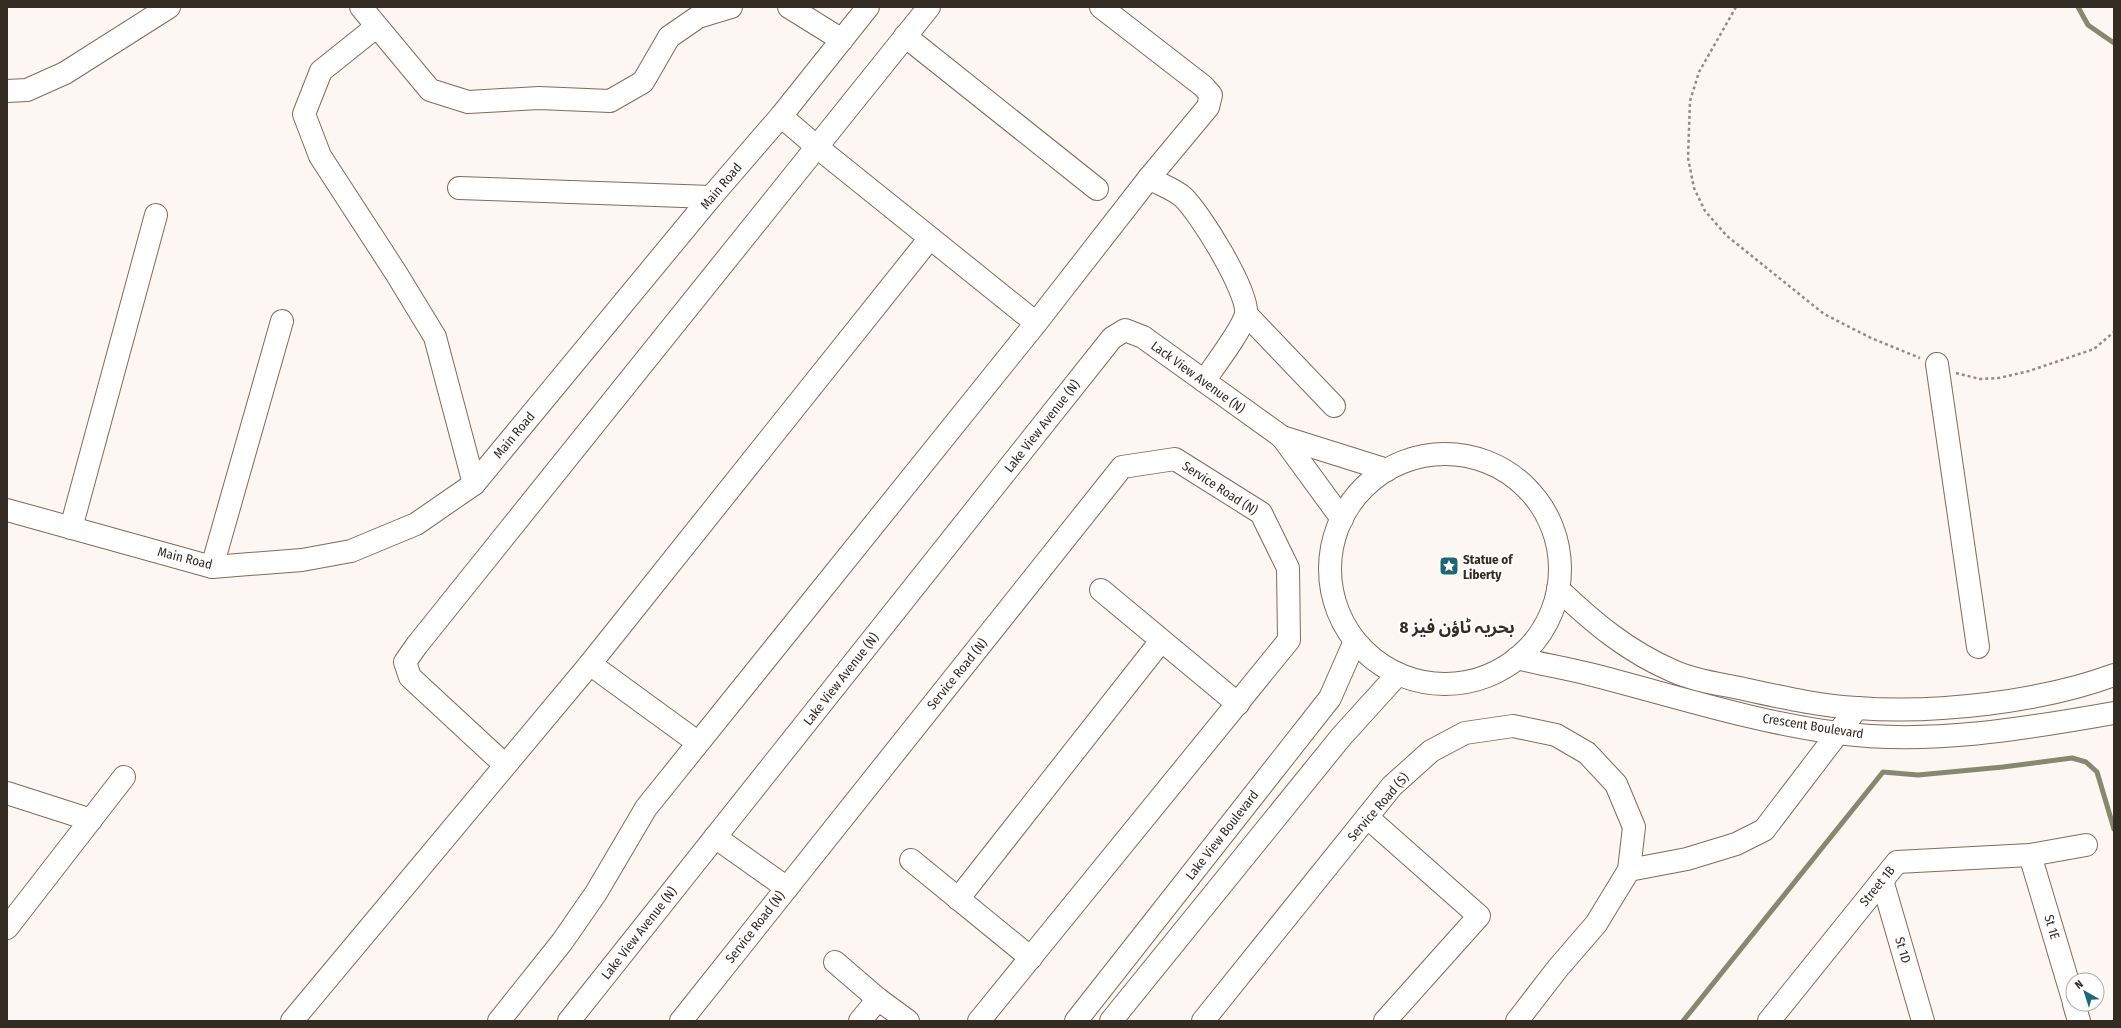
<svg xmlns="http://www.w3.org/2000/svg" width="2121" height="1028" font-family="'Fira Sans Condensed','Noto Sans Arabic',sans-serif">
  <rect width="100%" height="100%" fill="#fcf7f3"/>
  <g fill="none" stroke-linecap="round" stroke-linejoin="round">
    <g stroke="#868970" stroke-width="5">
      <path d="M2078,7L2088,25L2114,43"/>
      <path d="M1683,1021L1883,772L1918,775L2003,767L2072,758L2086,762L2097,772L2114,829"/>
    </g>
    <g stroke="#826b5a" stroke-width="24">
      <g id="minor">
        <path d="M361,7L430,90L468,102L539,98L610,101L643,82L669,37L698,17L731,7"/>
        <path d="M789,7L842,40"/>
        <path d="M376,27L321,71L304,114L320,156L396,273L435,337L474,484"/>
        <path d="M905,36L1097,189"/>
        <path d="M7,91L27,90L65,73L169,7"/>
        <path d="M781,116L817,147L1036,323"/>
        <path d="M1149,178C1159,184 1174,189 1183,197C1200,213 1249,292 1246,314C1243,328 1213,368 1204,381"/>
        <path d="M459,188L711,197"/>
        <path d="M1246,314L1334,406"/>
        <path d="M1937,364L1978,647"/>
        <path d="M1282,437L1342,519"/>
        <path d="M7,510L212,567L302,560L351,551L416,524L474,484L711,197L781,116L868,7"/>
        <path d="M71,528L156,215"/>
        <path d="M212,567L282,321"/>
        <path d="M1101,590L1238,704"/>
        <path d="M590,664L697,742"/>
        <path d="M505,765L410,677L405,662L417,645L929,7"/>
        <path d="M7,793L91,820"/>
        <path d="M1367,817L1479,916L1385,1021"/>
        <path d="M715,837L787,888"/>
        <path d="M2030,855L2073,999"/>
        <path d="M911,860L1031,958"/>
        <path d="M1629,870L1687,859L1736,844L1764,830L1857,708"/>
        <path d="M1882,880L1923,1021"/>
        <path d="M958,899L1161,641"/>
        <path d="M7,928L124,777"/>
        <path d="M835,962L878,999L908,1021"/>
        <path d="M2074,1004L2079,1021"/>
        <path d="M292,1021L590,664L930,238"/>
        <path d="M499,1021L562,942L596,893L646,808L1036,323L1149,178L1208,107L1211,95L1203,86L1101,7"/>
        <path d="M569,1021L1112,338L1125,330L1143,337L1282,437L1387,470"/>
        <path d="M681,1021L1122,467L1175,459L1261,513L1288,568L1289,640L979,1021"/>
        <path d="M860,1021L878,999"/>
        <path d="M1203,1021L1392,786L1431,751L1465,733L1513,726L1556,735L1587,753L1616,784L1634,827L1629,870L1596,924L1558,968L1517,1021"/>
        <path d="M1769,1021L1897,862L2030,855L2086,845"/>
      </g>
    </g>
    <g stroke="#826b5a" stroke-width="24">
      <g id="major">
        <circle cx="1445" cy="569" r="115"/>
        <path d="M1558,589C1594,623 1627,651 1673,671C1695,681 1721,684 1744,689C1781,697 1819,706 1857,708C1935,714 2041,702 2114,675"/>
        <path d="M1517,658C1541,664 1565,668 1589,674C1672,695 1753,722 1838,733C1929,745 2024,729 2114,713"/>
        <path d="M1076,1021L1330,698L1355,641"/>
        <path d="M1111,1021L1341,737L1398,674"/>
      </g>
    </g>
    <g stroke="#928b85" stroke-width="2.5" stroke-dasharray="3 3" stroke-linecap="butt">
      <path d="M1736,7L1699,72L1690,101L1688,158L1694,188L1705,211L1727,236L1824,314L1871,338L1920,358"/>
      <path d="M1956,373L1980,379L1999,378L2029,371L2094,349L2114,332"/>
    </g>
    <use href="#minor" stroke="#fff" stroke-width="22"/>
    <use href="#major" stroke="#fff" stroke-width="22"/>
  </g>
  <defs>
    <g id="sight-square" transform="scale(1)"><rect x="-9" y="-9" width="18" height="18" rx="4" fill="#1d6772" stroke="#fff"/><path d="M0-6L1.8-2.2L6-1.7L2.9 1.2L3.7 5.4L0 3.3L-3.7 5.4L-2.9 1.2L-6-1.7L-1.8-2.2Z" fill="#fff"/></g>
  </defs>
  <g fill-rule="evenodd">
    <use href="#sight-square" x="1449" y="566"/>
  </g>
  <g text-anchor="middle" dominant-baseline="central" stroke-width="4" stroke-linejoin="round" paint-order="stroke">
    <g font-size="13" fill="#342b23" stroke="#fff">
      <text transform="translate(721 186) rotate(-50)">Main Road</text>
      <text transform="translate(1198 377) rotate(36)">Lack View Avenue (N)</text>
      <text transform="translate(1042 426) rotate(-52)">Lake View Avenue (N)</text>
      <text transform="translate(514 435) rotate(-50)">Main Road</text>
      <text transform="translate(1220 488) rotate(33)">Service Road (N)</text>
      <text transform="translate(185 558) rotate(14)">Main Road</text>
      <text transform="translate(957 674) rotate(-51)">Service Road (N)</text>
      <text transform="translate(841 679) rotate(-52)">Lake View Avenue (N)</text>
      <text transform="translate(1813 726) rotate(9)">Crescent Boulevard</text>
      <text transform="translate(1378 807) rotate(-49)">Service Road (S)</text>
      <text transform="translate(1222 835) rotate(-52)">Lake View Boulevard</text>
      <text transform="translate(1877 886) rotate(-51)">Street 1B</text>
      <text transform="translate(755 927) rotate(-52)">Service Road (N)</text>
      <text transform="translate(2052 927) rotate(74)">St 1E</text>
      <text transform="translate(639 933) rotate(-52)">Lake View Avenue (N)</text>
      <text transform="translate(1903 950) rotate(74)">St 1D</text>
    </g>
    <g font-size="13" font-weight="bold" fill="#342b23" stroke="#fff" text-anchor="start">
      <text x="1463" y="559">Statue of<tspan x="1463" dy="15">Liberty</tspan></text>
    </g>
    <g font-size="17" font-weight="bold" fill="#342b23" stroke="#fff">
      <text x="1457" y="627">بحریہ ٹاؤن فیز 8</text>
    </g>
  </g>
  <rect width="2121" height="1028" fill="none" stroke="#342b23" stroke-width="16"/>
  <g transform="translate(2085 992) rotate(321)"><circle r="19" fill="#ffffff" stroke="#aeaaa7"/>
  <path d="M0-3L7 15L0 10L-7 15Z" fill="#1d6772"/>
  <text y="-6" font-size="11" font-weight="bold" text-anchor="middle" fill="#342b23">N</text>
  </g>
</svg>
